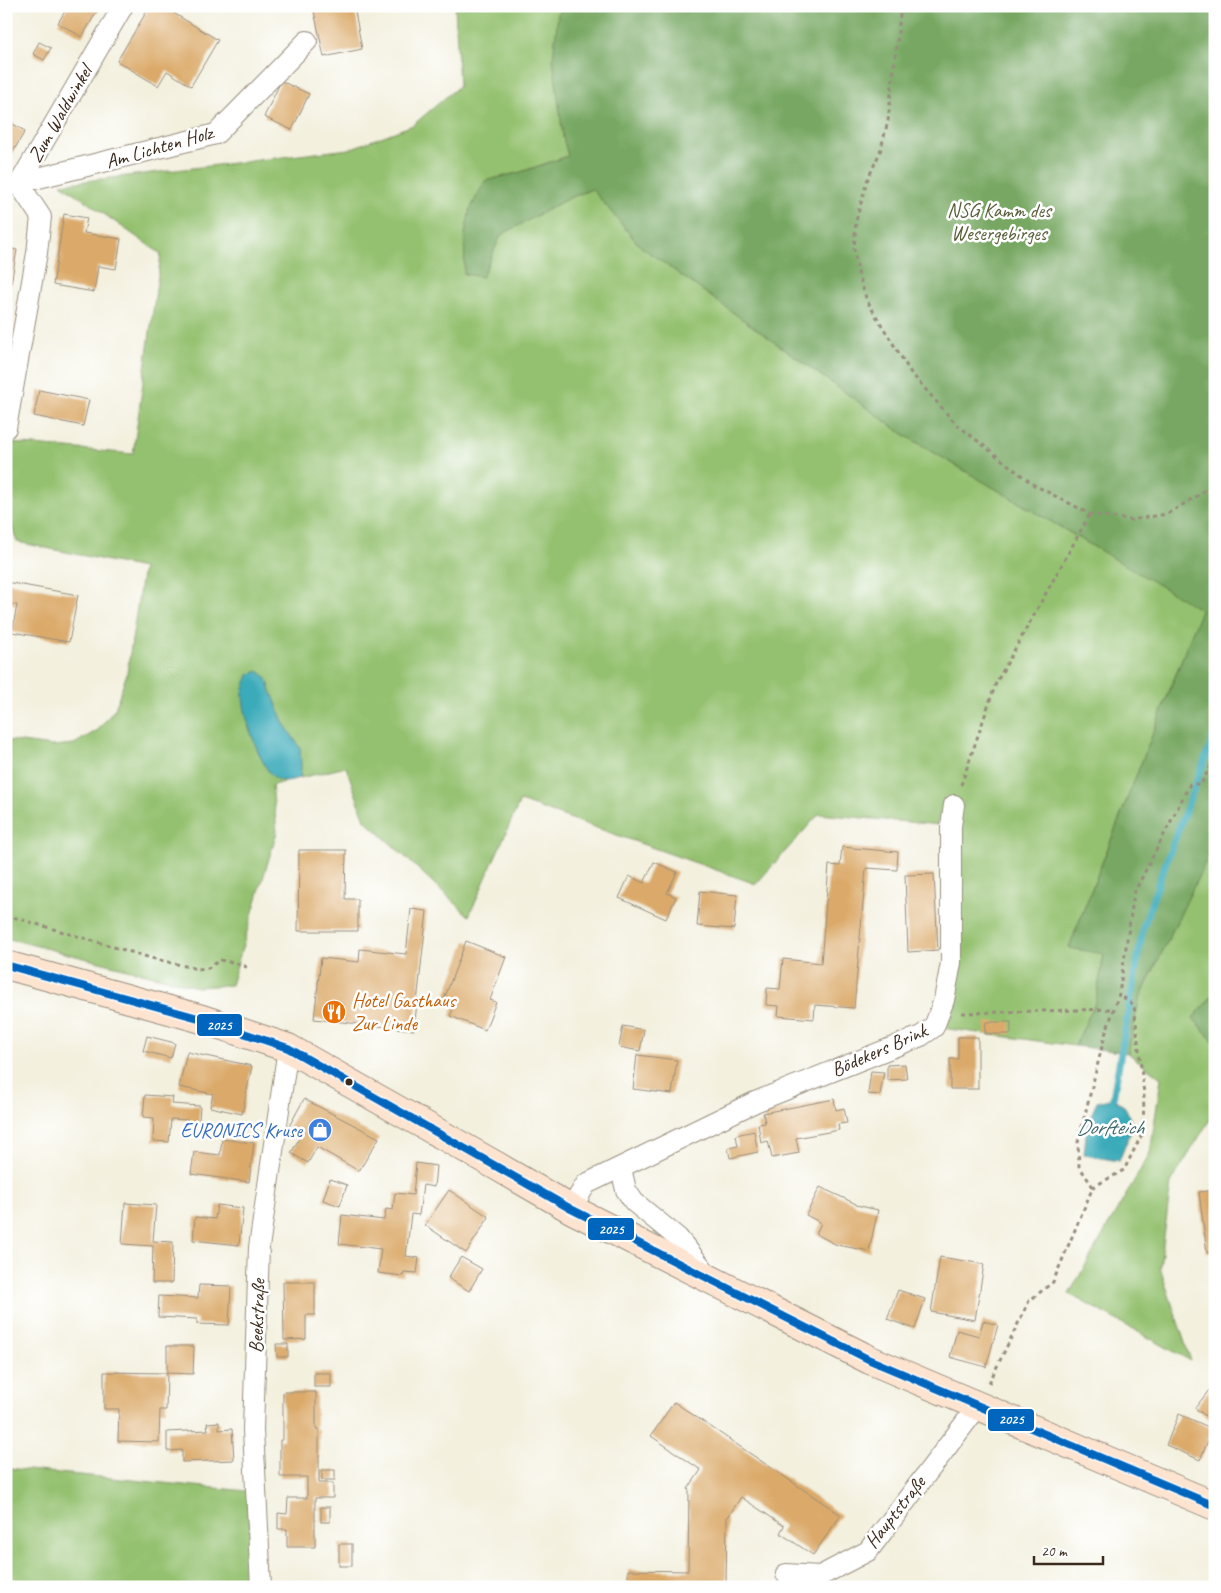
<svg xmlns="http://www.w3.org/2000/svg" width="1221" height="1593" font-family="Caveat,sans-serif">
  <rect width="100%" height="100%" fill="#fff"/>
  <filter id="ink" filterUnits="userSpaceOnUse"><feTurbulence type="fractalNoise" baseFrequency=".02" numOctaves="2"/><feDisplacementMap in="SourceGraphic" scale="10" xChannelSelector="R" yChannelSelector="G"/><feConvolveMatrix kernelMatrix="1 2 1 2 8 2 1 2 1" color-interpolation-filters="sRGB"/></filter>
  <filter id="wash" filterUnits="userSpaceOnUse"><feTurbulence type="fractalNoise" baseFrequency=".0096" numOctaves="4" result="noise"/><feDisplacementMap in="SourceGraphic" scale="20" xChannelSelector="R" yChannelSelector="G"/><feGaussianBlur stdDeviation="1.12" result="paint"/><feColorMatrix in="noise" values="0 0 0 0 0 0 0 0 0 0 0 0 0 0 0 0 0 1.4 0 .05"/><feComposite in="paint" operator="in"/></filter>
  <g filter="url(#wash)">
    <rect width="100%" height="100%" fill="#f3f0de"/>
    <g fill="#94c170" stroke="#687647">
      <path d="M455,6H565L558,14L563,137L568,156L521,172L485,181L482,277L501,235L567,199L592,189L640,246L906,436L1089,544L1215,6V629L1198,618L1069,947L1104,953L1096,1001L1075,1046L934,1027L955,994L951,826L819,814L756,884L520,801L469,916L365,820L346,767L300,778L301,767L300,748L283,722L266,677L248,726L265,765L274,777L285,782L272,785L277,832L231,985L197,987L6,938V740L53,746L74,744L98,730L115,709L127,673L143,568L17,542L6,507V481L12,443L133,454L161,254L61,184L349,149L413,125L459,86Z"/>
      <path d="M1215,842V993L1193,1018L1215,1043V1111L1171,1183L1160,1268L1191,1361L1069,1294L1150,1153L1161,1078L1128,1053L1139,1000Z"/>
      <path d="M6,1468L247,1491L255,1587H6Z"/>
    </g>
    <g fill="#77a762" stroke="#596840">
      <path d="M565,6H1215V842L1139,1000L1128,1053L1075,1046L1096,1001L1104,954L1069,948L1201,610L906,436L640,246L592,189L567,199L501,235L482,277L464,274L465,234L470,209L485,181L521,172L568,156L563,137L553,59L558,14Z"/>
      <path d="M1215,993V1043L1193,1018Z"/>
    </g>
    <g fill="#3baab9" stroke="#3b6a6c">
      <path d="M258,671L266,677L283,722L300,748L301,767L300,778C291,780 282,784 274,777C260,767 242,711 243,694C243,688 247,681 249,675Z"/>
      <path d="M1113,1098L1125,1107L1133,1126L1119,1161L1084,1155L1087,1124L1097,1102Z"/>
    </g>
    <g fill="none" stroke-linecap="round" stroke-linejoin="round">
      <path stroke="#3baab9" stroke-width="7" d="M1113,1098L1143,928L1160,878L1215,733"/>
    </g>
    <g id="blocks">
      <g fill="#dbaa6b">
        <path d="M68,6H100L82,37L58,23Z"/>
        <path d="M150,6H162L218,40L191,86L167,71L158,86L117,61Z"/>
        <path d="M338,6H354L362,49L324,57L314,11Z"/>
        <path d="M39,42L51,48L44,60L33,54Z"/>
        <path d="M281,81L309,94L292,130L264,117Z"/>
        <path d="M6,120L25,131L6,164Z"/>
        <path d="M64,214L87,218L84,233L121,239L116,269L98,266L94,292L53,285Z"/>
        <path d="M6,248L17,250L7,306H6Z"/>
        <path d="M39,390L89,400L83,426L34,416Z"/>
        <path d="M6,582L78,595L69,642L12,632L17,605L6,603Z"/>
        <path d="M842,847L898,852L897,870L866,868L854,1008L815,1005L814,1019L778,1016L779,1006L766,1005L767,988L780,989L783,959L821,963L829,865L840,866Z"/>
        <path d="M299,850H346L345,899H358V931H298Z"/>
        <path d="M654,862L677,872L667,893L676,897L666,919L619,898L629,876L644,883Z"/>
        <path d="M934,874L938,950L908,952L905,875Z"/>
        <path d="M700,891L737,895L734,929L697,926Z"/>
        <path d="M411,909L427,911L414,1030L314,1019L321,958L359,962L360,949L406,954Z"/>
        <path d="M466,941L506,957L490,1000L496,1002L485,1030L450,1016L454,1007L443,1002Z"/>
        <path d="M986,1022H1011V1034H985Z"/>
        <path d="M623,1026L644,1030L640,1051L619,1047Z"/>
        <path d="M147,1036L175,1043L171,1058L143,1051Z"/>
        <path d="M958,1037H978V1089H950V1059H958Z"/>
        <path d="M187,1052L252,1066L242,1114L210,1107L213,1094L179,1087Z"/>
        <path d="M637,1055L677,1060L672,1094L633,1089Z"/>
        <path d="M905,1064L907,1079L887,1080V1065Z"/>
        <path d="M871,1071L884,1072L880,1095L868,1094Z"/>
        <path d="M145,1095L173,1097L172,1104L200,1106L198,1131L187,1130L188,1120L171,1119L169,1142L153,1141L154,1118L143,1117Z"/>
        <path d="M304,1099L379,1138L359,1171L317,1147L308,1163L291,1153L300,1137L287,1130Z"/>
        <path d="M834,1099L836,1110L844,1108L847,1123L838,1124L839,1130L796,1138L799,1153L772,1158L768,1141L761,1143L758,1124L765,1123L763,1113Z"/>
        <path d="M754,1131L758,1152L730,1158L728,1148L738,1146L736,1135Z"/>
        <path d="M222,1139L254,1143L249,1182L191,1174L194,1152L220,1155Z"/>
        <path d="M416,1163L436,1166L434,1187L423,1185L419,1215L411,1214L406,1256L419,1258L417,1273L404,1272L403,1276L378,1273L381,1249L339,1244L342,1215L384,1220L386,1209L393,1210L395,1193L413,1195Z"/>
        <path d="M330,1179L347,1185L340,1206L323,1200Z"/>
        <path d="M820,1187L856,1204V1205L878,1210L869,1251L837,1245L816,1234L821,1223L806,1215Z"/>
        <path d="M449,1190L489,1217L466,1253L425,1225Z"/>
        <path d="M1215,1190V1252L1207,1253L1199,1192Z"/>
        <path d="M125,1203L156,1205L153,1241L173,1242L172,1283H152L153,1246L122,1244Z"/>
        <path d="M217,1205L243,1208L239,1245L193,1240L195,1217L215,1219Z"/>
        <path d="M461,1257L482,1269L469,1291L448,1278Z"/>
        <path d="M940,1257L984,1264L975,1320L931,1312Z"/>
        <path d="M283,1282H315V1315H306V1339L284,1340Z"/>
        <path d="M199,1285L231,1286L229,1325L197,1324V1319L158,1317L159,1296L198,1298Z"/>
        <path d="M898,1290L925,1299L915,1329L887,1319Z"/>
        <path d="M983,1321L998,1325L986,1367L950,1357L957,1330L979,1336Z"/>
        <path d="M276,1344H288V1357H277Z"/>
        <path d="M167,1346H194L193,1374L167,1373Z"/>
        <path d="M104,1372L167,1373L166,1410H160L159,1442L118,1441L119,1409H104Z"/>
        <rect x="314" y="1373" width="17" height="14"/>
        <path d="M1210,1389L1215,1393V1423L1195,1408Z"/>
        <path d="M283,1392H316V1429H319V1483H333V1498H315V1547H287V1529H278V1513L287,1514L288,1498H307V1477H280V1440H283Z"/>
        <path d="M674,1402L841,1515L813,1555L780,1533L784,1526L741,1497L728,1517L727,1516L726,1587H628V1570L688,1571L689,1490L688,1489L701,1470L651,1436Z"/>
        <path d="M1179,1414L1213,1429L1200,1460L1166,1445Z"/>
        <path d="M219,1422V1430L232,1429L234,1460L182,1462V1450L167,1451V1432L208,1430L207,1423Z"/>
        <rect x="322" y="1470" width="13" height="10"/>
        <rect x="321" y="1507" width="9" height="15"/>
        <rect x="339" y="1544" width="13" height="22"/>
      </g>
    </g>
  </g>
  <g filter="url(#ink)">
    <use href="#blocks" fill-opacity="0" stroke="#978d7e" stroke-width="1"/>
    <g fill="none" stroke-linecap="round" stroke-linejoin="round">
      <g stroke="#978d7e" stroke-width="22">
        <g id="minor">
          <path d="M19,184L123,6"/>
          <path d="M6,186L216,134L307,41"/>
          <path d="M6,428L37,253L41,217L19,184"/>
          <path d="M621,1168L626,1190L634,1202L678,1238L708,1275"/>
          <path d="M571,1209L586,1184L755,1102L921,1036L934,1027L944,1000L951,963V826L954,805"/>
          <path d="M786,1574L820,1576L868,1551L978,1406"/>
          <path d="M261,1587L253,1430L259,1247L288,1048"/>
        </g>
      </g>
      <g stroke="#978d7e" stroke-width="30">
        <path id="secondary" d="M6,965L202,1019L288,1048L495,1165L571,1209L870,1360L1215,1506"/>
      </g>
      <g stroke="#978d7e" stroke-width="3" stroke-dasharray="4 4" stroke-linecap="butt">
        <path d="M901,6L888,121L880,152L867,181L856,221L854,249L858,273L867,301L911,373L956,424L1034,485L1090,514L1131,520L1167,514L1199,495L1215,482"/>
        <path d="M961,785L996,683L1090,514"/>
        <path d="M6,915L151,958L198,969L208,968L220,960L243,965L249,969"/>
        <path d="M962,1013L1114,1009"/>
        <path d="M1093,1187L1079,1166L1078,1142L1105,1035L1119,994L1134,893L1190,784H1201L1215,758"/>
        <path d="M989,1383L1029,1301L1053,1282L1093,1187L1124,1170L1143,1132L1144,1094L1134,1005L1119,994"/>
      </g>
      <use href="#minor" stroke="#fff" stroke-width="20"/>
      <use href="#secondary" stroke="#fde4d0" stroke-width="28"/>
      <g stroke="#fff" stroke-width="11">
        <path id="bus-1" d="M6,965L202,1019L288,1048L571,1209L870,1360L1215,1506"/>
      </g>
      <use href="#bus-1" stroke="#0065bd" stroke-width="8"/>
    </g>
  </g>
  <defs>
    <g id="restaurant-disc" transform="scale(1.25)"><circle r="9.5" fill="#e8710a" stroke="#fff"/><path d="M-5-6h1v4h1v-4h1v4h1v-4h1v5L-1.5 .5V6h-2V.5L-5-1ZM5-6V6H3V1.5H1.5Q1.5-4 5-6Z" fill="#fff"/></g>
    <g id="shop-disc" transform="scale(1.25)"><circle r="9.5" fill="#3f7fe0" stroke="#fff"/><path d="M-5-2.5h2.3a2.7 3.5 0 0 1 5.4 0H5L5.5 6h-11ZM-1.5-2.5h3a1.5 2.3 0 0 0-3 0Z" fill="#fff"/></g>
  </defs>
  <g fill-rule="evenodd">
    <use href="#restaurant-disc" x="334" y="1012"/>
    <use href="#shop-disc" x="320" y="1130"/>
  </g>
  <circle fill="#3b2a1e" stroke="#fff" stroke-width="2" cx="349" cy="1082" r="4.5"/>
  <g text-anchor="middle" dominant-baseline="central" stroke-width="5" stroke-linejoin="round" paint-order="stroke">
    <g font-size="20" fill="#3b2a1e" stroke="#fff">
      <text transform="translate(60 114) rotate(-60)">Zum Waldwinkel</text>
      <text transform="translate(159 147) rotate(-16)">Am Lichten Holz</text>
      <text transform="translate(879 1050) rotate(-24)">Bödekers Brink</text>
      <text transform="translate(257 1316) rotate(-88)">Beekstraße</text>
      <text transform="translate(895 1512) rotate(-52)">Hauptstraße</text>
    </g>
    <g font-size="20" fill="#5a5f3b" stroke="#fff">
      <text x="999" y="210">NSG Kamm des<tspan x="999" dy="23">Wesergebirges</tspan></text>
    </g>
    <g font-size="20" fill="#c56008" stroke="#fff" text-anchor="start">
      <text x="352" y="1000">Hotel Gasthaus<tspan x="352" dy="23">Zur Linde</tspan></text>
    </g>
    <g font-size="20" fill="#366cbe" stroke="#fff" text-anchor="end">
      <text x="302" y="1130">EURONICS Kruse</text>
    </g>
    <g font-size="21" font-style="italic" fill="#3b6464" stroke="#fff">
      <text x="1110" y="1127">Dorfteich</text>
    </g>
  </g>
  <g stroke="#fff" stroke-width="2">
    <rect x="196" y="1013" width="47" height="24" rx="5" fill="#0065bd"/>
    <rect x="587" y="1217" width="48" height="24" rx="5" fill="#0065bd"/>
    <rect x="987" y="1408" width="48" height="24" rx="5" fill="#0065bd"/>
  </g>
  <g font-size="14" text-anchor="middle" font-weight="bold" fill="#fff">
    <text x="219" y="1030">2025</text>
    <text x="611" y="1234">2025</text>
    <text x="1011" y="1424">2025</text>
  </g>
  <rect width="1221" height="1593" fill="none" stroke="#fff" stroke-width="25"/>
  <path d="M1034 1556v8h69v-8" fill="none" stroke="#3b2a1e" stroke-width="2.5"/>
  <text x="1041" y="1556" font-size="15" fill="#3b2a1e" stroke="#ffffff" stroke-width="4" paint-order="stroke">20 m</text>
</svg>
